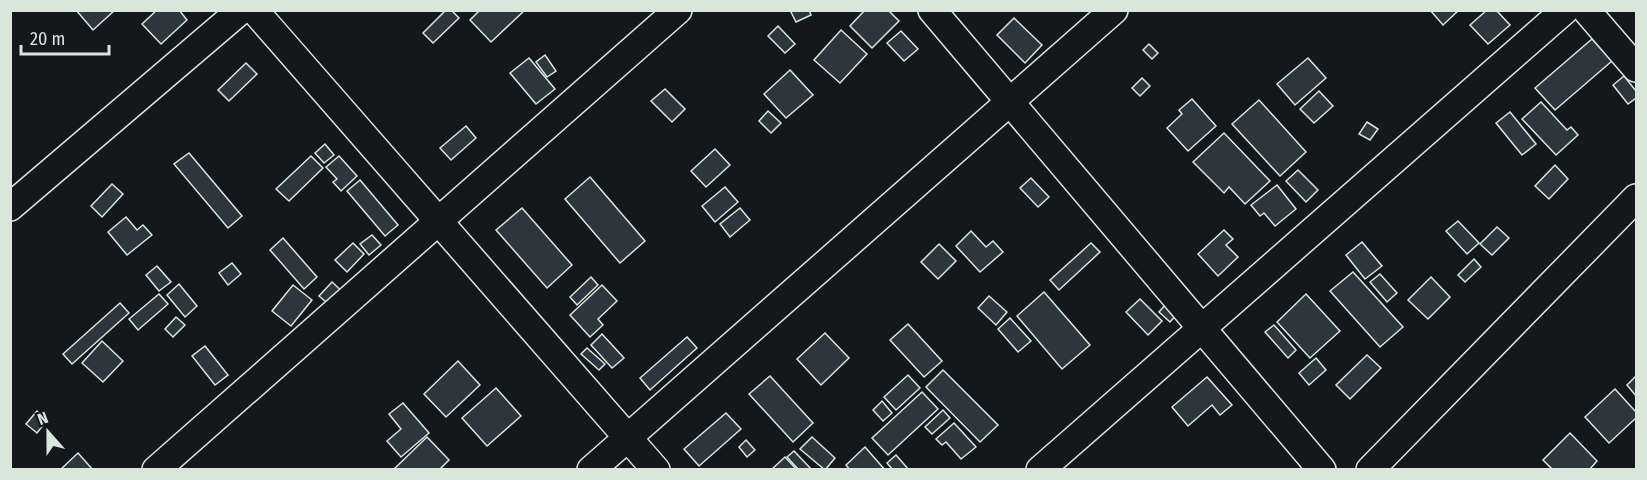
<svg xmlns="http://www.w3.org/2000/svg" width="1647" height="480" font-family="'Fira Sans Condensed',sans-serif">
  <rect width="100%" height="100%" fill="#14181c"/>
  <g fill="#2c363c" stroke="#d8e6dc" stroke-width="1.5">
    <path d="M76,10H115L93,30Z"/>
    <path d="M157,10H179L187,20L161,44L142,24Z"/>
    <path d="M446,10H451L459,18L433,43L423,33Z"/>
    <path d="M480,10H525L491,42L470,20Z"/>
    <path d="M790,10H809L811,15L796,22Z"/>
    <path d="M865,10H888L899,21L872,48L850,26Z"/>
    <path d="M1430,10H1459L1443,25Z"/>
    <path d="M1487,10H1496L1510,25L1488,44L1470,25Z"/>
    <path d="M1014,18L1042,45L1025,63L997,35Z"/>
    <path d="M778,26L795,44L785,53L768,36Z"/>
    <path d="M841,30L867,54L840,83L814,60Z"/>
    <path d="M901,31L918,49L904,61L887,43Z"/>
    <path d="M1592,39L1612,61L1555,110L1535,88Z"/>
    <path d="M1149,44L1158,53L1152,59L1143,50Z"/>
    <path d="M545,55L556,71L547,77L536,62Z"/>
    <path d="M529,58L555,89L536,104L510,73Z"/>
    <path d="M1308,58L1326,78L1295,105L1277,84Z"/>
    <path d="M246,63L257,74L229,101L218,90Z"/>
    <path d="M790,70L813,95L786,118L764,94Z"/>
    <path d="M1624,76L1636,91V98L1628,104L1613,85Z"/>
    <path d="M1142,78L1150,86L1140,96L1132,88Z"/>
    <path d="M665,89L685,109L672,122L651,101Z"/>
    <path d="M1319,91L1333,106L1314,123L1300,109Z"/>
    <path d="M1192,99L1216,126L1188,151L1167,128L1182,114L1179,110Z"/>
    <path d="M1259,100L1306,152L1280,176L1232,124Z"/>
    <path d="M1541,102L1567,130L1571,127L1578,135L1556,155L1522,119Z"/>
    <path d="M768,111L781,123L771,133L759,121Z"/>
    <path d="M1510,112L1536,144L1522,155L1496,123Z"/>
    <path d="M1367,122L1378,129L1370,140L1359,134Z"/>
    <path d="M466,126L476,138L451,160L440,148Z"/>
    <path d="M1224,133L1270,181L1245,204L1229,187L1224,193L1193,162Z"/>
    <path d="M325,144L334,155L324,163L315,153Z"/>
    <path d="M715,149L730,165L706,187L691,171Z"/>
    <path d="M189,153L242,216L228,228L174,164Z"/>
    <path d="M311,156L323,168L289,201L276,189Z"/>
    <path d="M339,156L357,176L341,191L333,182L337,179L326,167Z"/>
    <path d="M1555,165L1568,179L1549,199L1535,186Z"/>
    <path d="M1298,170L1318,190L1306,202L1286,181Z"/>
    <path d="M590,177L645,241L620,263L565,199Z"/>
    <path d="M1031,178L1049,197L1038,207L1020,188Z"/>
    <path d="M360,180L398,225L385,236L347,191Z"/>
    <path d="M112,184L123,194L102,217L91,206Z"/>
    <path d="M1277,185L1296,209L1275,226L1264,213L1260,216L1251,205Z"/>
    <path d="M725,187L738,202L715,222L702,206Z"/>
    <path d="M522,208L572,265L547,288L496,230Z"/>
    <path d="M740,208L750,220L730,237L720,224Z"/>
    <path d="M126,217L137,230L143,225L152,235L127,255L108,232Z"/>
    <path d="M1458,221L1479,243L1467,254L1446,231Z"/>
    <path d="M1497,227L1509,238L1492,255L1480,244Z"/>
    <path d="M1224,230L1233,239L1226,245L1238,257L1218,276L1198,254Z"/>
    <path d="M971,231L986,247L993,241L1003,252L980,272L956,246Z"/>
    <path d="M372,235L381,245L369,255L360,244Z"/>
    <path d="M283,238L317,277L304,289L270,250Z"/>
    <path d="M1362,242L1382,266L1365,279L1346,255Z"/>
    <path d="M353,243L364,254L347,272L335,260Z"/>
    <path d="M1091,243L1100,252L1059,290L1050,280Z"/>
    <path d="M939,244L956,261L938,279L921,262Z"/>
    <path d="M1474,259L1481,267L1465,282L1458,275Z"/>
    <path d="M232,263L241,274L228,285L219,273Z"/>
    <path d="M157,266L171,282L159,291L146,275Z"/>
    <path d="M1353,272L1403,327L1380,347L1330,291Z"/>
    <path d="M1380,274L1397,293L1387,302L1370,282Z"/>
    <path d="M591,277L598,285L577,305L570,297Z"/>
    <path d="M1431,277L1450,297L1428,319L1408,300Z"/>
    <path d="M332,282L346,295L334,309L319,296Z"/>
    <path d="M179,284L197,306L185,317L167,295Z"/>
    <path d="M293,285L312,300L291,326L272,311Z"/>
    <path d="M602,285L617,301L598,319L603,325L590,337L570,315Z"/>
    <path d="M1044,292L1090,345L1062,369L1017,316Z"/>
    <path d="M159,294L168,304L138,330L129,319Z"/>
    <path d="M1306,294L1340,331L1310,358L1277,322Z"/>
    <path d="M989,296L1007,312L996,325L978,308Z"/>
    <path d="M1140,299L1162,321L1148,335L1126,312Z"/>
    <path d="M120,303L129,313L72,364L63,354Z"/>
    <path d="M1167,303L1178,313L1170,322L1159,312Z"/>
    <path d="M176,317L185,325L173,337L165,329Z"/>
    <path d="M1010,318L1031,341L1018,352L998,329Z"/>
    <path d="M908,324L942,361L924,377L890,340Z"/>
    <path d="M1274,325L1296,350L1288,358L1265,332Z"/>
    <path d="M825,333L849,358L821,385L797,359Z"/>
    <path d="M602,334L624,358L612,368L591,345Z"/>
    <path d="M687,337L697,348L650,390L640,378Z"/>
    <path d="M102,341L123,361L103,382L82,363Z"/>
    <path d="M205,346L228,375L215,385L192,356Z"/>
    <path d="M587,348L605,364L599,370L581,354Z"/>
    <path d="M1367,355L1381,368L1350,399L1336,385Z"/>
    <path d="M1316,358L1326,370L1309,385L1299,373Z"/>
    <path d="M458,361L480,385L446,417L424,394Z"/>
    <path d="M943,370L998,425L980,442L926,387Z"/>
    <path d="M908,375L920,388L896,410L884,397Z"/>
    <path d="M770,376L813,423L793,442L749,394Z"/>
    <path d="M1636,376V396L1627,385Z"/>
    <path d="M1207,377L1232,405L1220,415L1212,405L1188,426L1172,407Z"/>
    <path d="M496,388L521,416L487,446L462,418Z"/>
    <path d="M1615,389L1636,412V418L1609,443L1585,417Z"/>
    <path d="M922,392L938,409L888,455L872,438Z"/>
    <path d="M882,401L892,413L883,421L873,410Z"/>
    <path d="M403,403L429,433L401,457L387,441L401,429L389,414Z"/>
    <path d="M943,410L950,418L932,434L925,427Z"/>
    <path d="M37,411L48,419L37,433L26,424Z"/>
    <path d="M726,413L741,429L699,466L684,449Z"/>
    <path d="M954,423L976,447L961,459L946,442L942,445L936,439Z"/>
    <path d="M1570,433L1597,461L1589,470H1553L1543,460Z"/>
    <path d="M427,437L449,460L439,470H393Z"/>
    <path d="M812,437L835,458L825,470L800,449Z"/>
    <path d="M746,440L755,450L747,457L739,447Z"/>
    <path d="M865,447L885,470H850L846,465Z"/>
    <path d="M794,451L812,470H799L787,457Z"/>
    <path d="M78,453L93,470H60Z"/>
    <path d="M896,455L909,470H893L887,463Z"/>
    <path d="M785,457L797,470H771Z"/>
  </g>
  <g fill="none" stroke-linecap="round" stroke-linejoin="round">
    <g stroke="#d8e6dc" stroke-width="30">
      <g id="street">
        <path d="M254,10L656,470"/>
        <path d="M932,10L1322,470"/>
        <path d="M1586,10L1636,68"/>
        <path d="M10,207L241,10"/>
        <path d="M156,470L678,10"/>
        <path d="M591,470L1114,10"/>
        <path d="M1040,470L1565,10"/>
        <path d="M1370,470L1636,198"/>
      </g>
    </g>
    <use href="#street" stroke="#14181c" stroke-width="27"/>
  </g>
  <rect width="1647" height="480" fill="none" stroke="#d8e6dc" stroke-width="24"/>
  <g transform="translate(48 432) rotate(339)" stroke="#14181c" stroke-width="4.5" paint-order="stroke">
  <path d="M0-4.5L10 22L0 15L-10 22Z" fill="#d8e6dc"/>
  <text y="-9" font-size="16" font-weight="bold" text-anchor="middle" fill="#d8e6dc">N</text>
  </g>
  <path d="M21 45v9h88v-9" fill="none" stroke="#d8e6dc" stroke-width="3"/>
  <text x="30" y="45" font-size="18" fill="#d8e6dc" stroke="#14181c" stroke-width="4.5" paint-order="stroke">20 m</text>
</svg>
